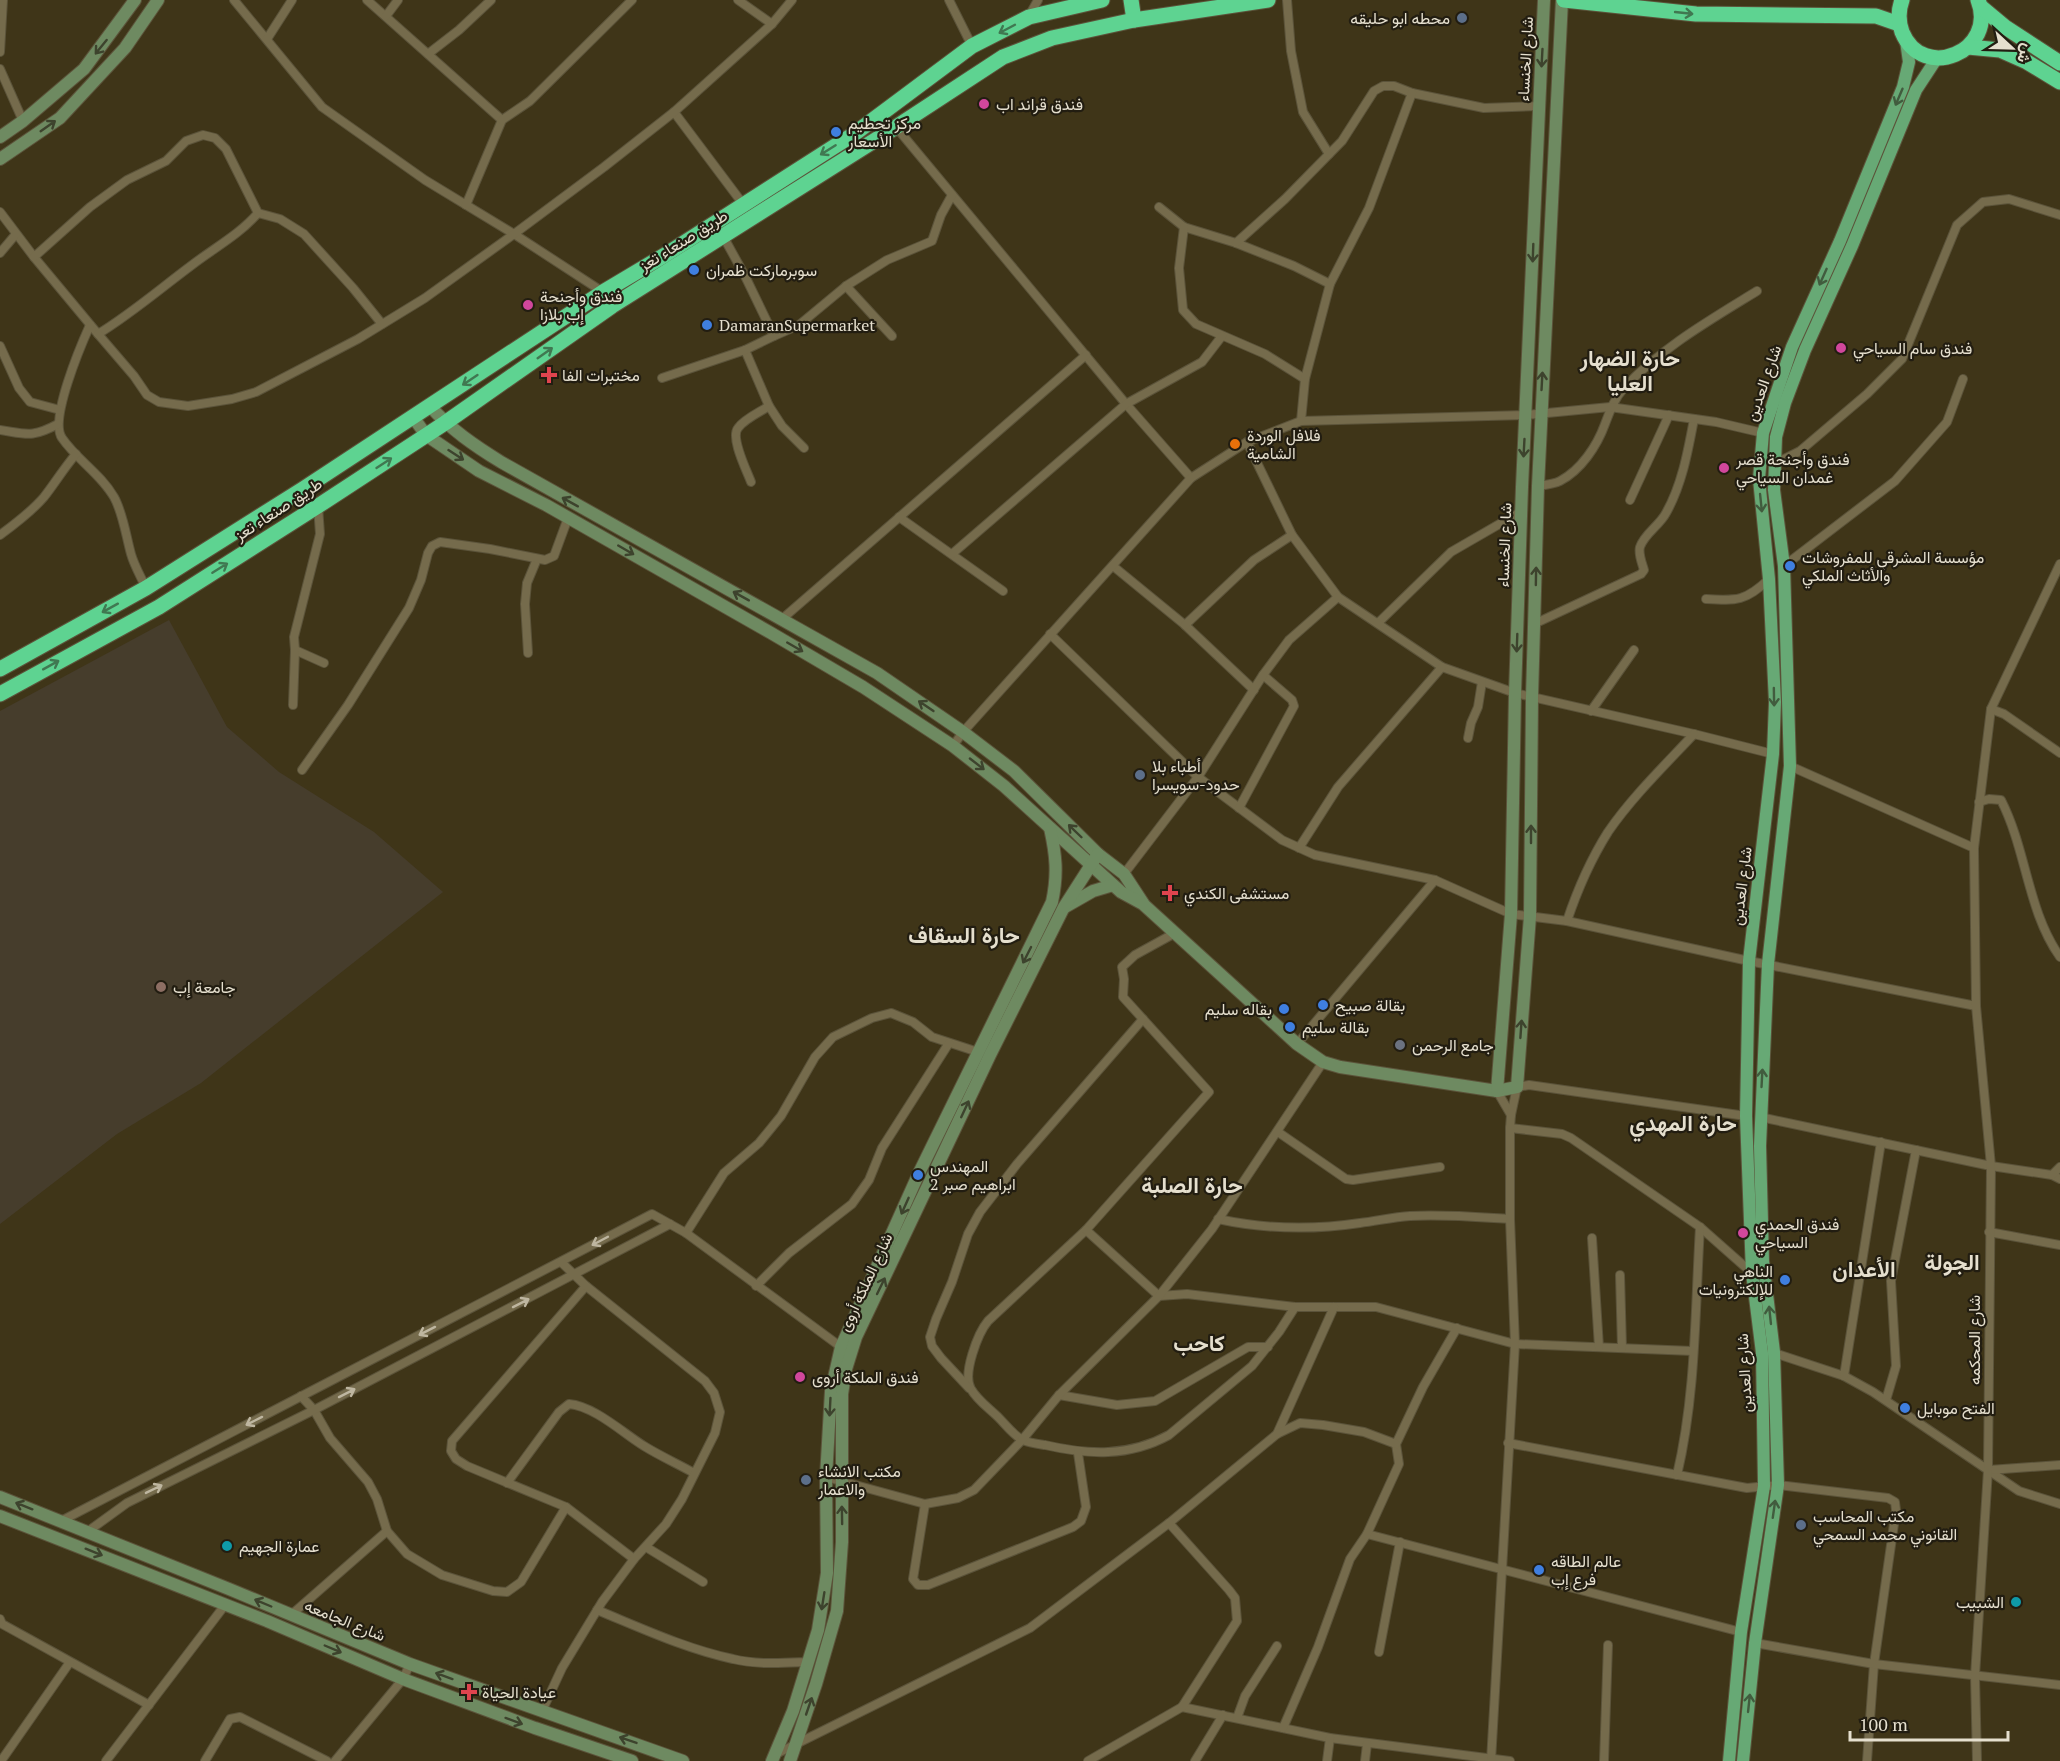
<svg xmlns="http://www.w3.org/2000/svg" width="2060" height="1761" font-family="'PT Serif',Vazirmatn,serif">
  <rect width="100%" height="100%" fill="#3f3518"/>
  <path fill="#463d2c" d="M169,620L227,727L279,772L374,832L443,892L201,1083L117,1134L0,1224V711Z"/>
  <g fill="none" stroke-linecap="round" stroke-linejoin="round">
    <g stroke="#5b533a" stroke-width="10">
      <g id="street">
        <path d="M234,0L322,107L425,180L514,234L603,292"/>
        <path d="M367,0L502,120L466,205"/>
        <path d="M738,0L772,24"/>
        <path d="M949,0L972,46"/>
        <path d="M1287,0L1291,51L1303,112L1329,154"/>
        <path d="M386,16L398,0"/>
        <path d="M1029,16L1038,0"/>
        <path d="M267,39L292,0"/>
        <path d="M0,52L3,0"/>
        <path d="M428,54L459,30L491,0"/>
        <path d="M0,69L23,121"/>
        <path d="M674,112L743,204"/>
        <path d="M502,120L530,101L632,0"/>
        <path d="M896,127L1126,404L1191,478"/>
        <path d="M1159,207L1184,227L1236,243L1294,266L1330,284"/>
        <path d="M0,212L34,257L98,334C131,314 161,288 192,265C214,248 239,235 258,213"/>
        <path d="M1184,227L1179,268L1183,310L1196,324L1265,354L1305,379"/>
        <path d="M723,236L745,276L774,336L799,325L846,286L887,260L932,241L941,215L952,195"/>
        <path d="M1236,243L1285,199L1342,141L1374,91L1383,86H1394L1412,93L1484,108L1539,106"/>
        <path d="M0,253L16,234"/>
        <path d="M34,257L90,207L127,180L166,161L186,141L203,135L215,138L226,149L258,213L280,219L304,234L353,288L382,324"/>
        <path d="M846,286L892,336"/>
        <path d="M90,325C81,345 49,420 62,438C77,460 100,473 114,497C123,513 126,536 131,554C134,565 141,577 146,588"/>
        <path d="M98,334L134,376L147,395L159,402L188,406L232,399L256,392L358,339L425,298L514,234L604,167L674,112L772,24L792,0"/>
        <path d="M0,346L19,388L30,402L60,410"/>
        <path d="M745,350L769,406L782,426L804,448"/>
        <path d="M662,378L745,350L774,336"/>
        <path d="M1301,421L1305,379L1330,284L1369,208L1412,93"/>
        <path d="M0,430C27,434 32,438 58,424"/>
        <path d="M1247,442L1292,535"/>
        <path d="M1776,463L1800,451L1867,394L1902,359L1957,225L1983,202L2009,199L2060,215"/>
        <path d="M751,482C747,471 730,438 738,428C744,419 760,412 769,406"/>
        <path d="M1538,486C1545,485 1554,484 1560,481C1581,470 1597,446 1605,424C1610,411 1614,399 1624,388C1661,348 1710,320 1757,291"/>
        <path d="M1630,500L1669,415"/>
        <path d="M899,517L1003,591"/>
        <path d="M0,535C15,524 32,511 44,497C55,483 64,468 76,454"/>
        <path d="M952,554L1126,404L1202,362L1222,336"/>
        <path d="M1113,566L1185,625L1254,690"/>
        <path d="M1784,566L1895,481L1947,422L1963,379"/>
        <path d="M1706,599C1737,601 1746,601 1769,579"/>
        <path d="M782,619L1086,355"/>
        <path d="M1378,623L1451,552L1522,511"/>
        <path d="M1534,624L1641,574L1644,570C1642,563 1638,554 1640,547C1644,534 1660,525 1666,513C1682,485 1688,451 1694,419"/>
        <path d="M1185,625L1254,560L1292,535L1338,597L1442,667L1515,693L1694,734L1773,754"/>
        <path d="M1050,634L1198,777L1282,840L1315,855L1435,880L1511,914L1567,921L1749,961L1976,1006"/>
        <path d="M295,650L324,663"/>
        <path d="M528,653L525,604L527,583L537,559"/>
        <path d="M293,705L295,650L294,637L320,534L318,506"/>
        <path d="M1991,709L2004,714L2060,753"/>
        <path d="M1591,711L1634,650"/>
        <path d="M1468,738L1471,723L1478,707L1482,682"/>
        <path d="M953,746L963,732L1191,478L1247,442L1301,421L1526,415L1610,407L1716,422L1763,433"/>
        <path d="M1790,766L1974,848"/>
        <path d="M302,770L348,705L409,608L421,580L428,553L432,546L440,542L490,549L545,560L554,556L568,518"/>
        <path d="M1979,802L1989,799L2001,800C2027,851 2027,910 2060,957"/>
        <path d="M1239,808L1294,706L1292,700L1263,675"/>
        <path d="M1299,848L1338,787L1442,667"/>
        <path d="M1124,874L1198,777L1263,675L1289,640L1338,597"/>
        <path d="M1567,921C1577,891 1591,859 1608,832C1632,797 1665,765 1694,734"/>
        <path d="M1175,933L1135,955L1122,967L1124,979L1123,997L1209,1092L1086,1230L988,1321C978,1333 962,1374 971,1389C977,1400 990,1409 999,1418C1006,1425 1014,1436 1023,1440C1029,1443 1038,1444 1045,1445C1088,1455 1129,1457 1169,1435L1252,1366L1279,1332L1295,1307"/>
        <path d="M1297,1044L1435,880"/>
        <path d="M1497,1091L1511,1115"/>
        <path d="M1760,1117L1991,1166L2052,1175L2060,1179"/>
        <path d="M1510,1128L1562,1134L1571,1138L1700,1227L1752,1273"/>
        <path d="M1278,1132L1346,1179L1353,1180L1440,1167"/>
        <path d="M2052,1175L2060,1167"/>
        <path d="M1218,1219C1264,1229 1313,1230 1360,1223C1377,1221 1393,1217 1410,1216C1444,1214 1477,1217 1510,1219"/>
        <path d="M1086,1230L1159,1296L1187,1294L1295,1307H1376L1515,1344L1693,1351"/>
        <path d="M1989,1232L2060,1245"/>
        <path d="M686,1233L724,1173L759,1143L781,1116L815,1057L833,1037L872,1018L891,1013L913,1022L932,1037L978,1052"/>
        <path d="M1592,1238L1599,1347"/>
        <path d="M1620,1275L1622,1348"/>
        <path d="M586,1286L452,1441L451,1451L456,1459L467,1466L566,1507L634,1559"/>
        <path d="M756,1286L789,1253L852,1204L869,1180L882,1148L949,1043"/>
        <path d="M1771,1352L1844,1376L1873,1392L2019,1491L2060,1504"/>
        <path d="M1844,1376L1881,1142"/>
        <path d="M969,1388L941,1358L932,1346L930,1337L936,1319L952,1282L968,1234L980,1212L1017,1164L1143,1019"/>
        <path d="M1059,1395L1117,1405L1155,1401L1248,1347H1268"/>
        <path d="M301,1396L314,1410L330,1438L368,1482L377,1499L387,1531L407,1554L442,1575L493,1591L507,1592L521,1582L566,1507"/>
        <path d="M1886,1400L1896,1366L1891,1281L1916,1150"/>
        <path d="M1277,1434L1334,1307"/>
        <path d="M1508,1443L1747,1488L1778,1485L1888,1498L1895,1502L1896,1510L1874,1664L1867,1761"/>
        <path d="M1989,1470L2060,1465"/>
        <path d="M1677,1475C1696,1395 1695,1310 1700,1227"/>
        <path d="M826,1477L925,1504L958,1498L974,1490L1022,1440L1059,1395L1159,1296L1212,1229L1323,1062"/>
        <path d="M507,1483L559,1412L569,1404C594,1406 623,1433 644,1446C660,1456 678,1464 694,1473"/>
        <path d="M925,1504L913,1579L918,1585H928L1073,1527L1081,1521L1086,1507L1078,1453"/>
        <path d="M61,1521L652,1214L686,1233L841,1347"/>
        <path d="M87,1532L127,1503L314,1410L670,1224"/>
        <path d="M1367,1534L1741,1632"/>
        <path d="M646,1547L703,1582"/>
        <path d="M597,1610C641,1628 686,1649 733,1659C758,1665 783,1663 808,1662"/>
        <path d="M291,1615L387,1531"/>
        <path d="M0,1619L2,1624L149,1705"/>
        <path d="M1755,1643L1874,1664L2060,1685"/>
        <path d="M1379,1652L1400,1542"/>
        <path d="M1182,1707L1330,1738L1510,1761"/>
        <path d="M542,1711L562,1668L602,1602L634,1559L666,1524L682,1499L715,1433L720,1412L714,1393L705,1381L586,1286L561,1262"/>
        <path d="M1237,1718L1245,1696L1277,1646"/>
        <path d="M1283,1728L1318,1647L1350,1559L1367,1534L1399,1464L1396,1444L1423,1387L1457,1328"/>
        <path d="M776,1754L1030,1628L1169,1523L1277,1434L1300,1423L1323,1425L1364,1432L1396,1444"/>
        <path d="M1,1761L70,1662"/>
        <path d="M106,1761L225,1605"/>
        <path d="M205,1761L230,1719L240,1717L327,1761"/>
        <path d="M335,1761L403,1679L410,1664"/>
        <path d="M1088,1761L1182,1707L1237,1621L1235,1598L1229,1590L1169,1523"/>
        <path d="M1195,1761L1223,1715"/>
        <path d="M1327,1761L1330,1738"/>
        <path d="M1365,1761L1367,1744"/>
        <path d="M1491,1761L1515,1344L1510,1219V1128L1511,1115L1517,1087L1529,1085L1746,1116"/>
        <path d="M1604,1761L1608,1645"/>
        <path d="M1977,1761L1975,1676L1988,1470L1991,1166L1976,1006L1974,848L1991,709L2060,564"/>
      </g>
    </g>
    <g stroke="#5b533a" stroke-width="14">
      <g id="secondary">
        <path d="M0,137L23,121L84,69L135,0"/>
        <path d="M0,159L60,118L125,48L158,0"/>
        <path d="M430,406C450,429 475,446 501,462L877,673L963,732L1014,771L1098,854L1124,874L1143,903"/>
        <path d="M413,417L426,435L479,471L546,505L771,633L863,687L953,746L1004,786L1121,892L1143,904L1297,1044L1323,1062L1340,1067L1497,1091L1517,1087L1530,916L1532,697L1538,486L1562,0"/>
        <path d="M1065,907L1093,891L1113,885"/>
        <path d="M1497,1091L1511,914L1515,693L1522,487L1544,0"/>
        <path d="M0,1497L229,1589L410,1664L683,1761"/>
        <path d="M0,1516L267,1621L403,1679L535,1728L632,1761"/>
        <path d="M772,1761L793,1711L818,1630L827,1573L826,1477L831,1391L841,1347L919,1173L1052,902C1058,874 1056,855 1050,828"/>
        <path d="M790,1761L816,1684L837,1611L842,1542V1394L846,1369L856,1337L990,1055L1064,907L1098,854"/>
      </g>
    </g>
    <g stroke="#5b533a" stroke-width="14">
      <g id="primary">
        <path d="M1729,1761L1741,1632L1764,1486L1762,1353L1752,1273L1746,1116L1749,961L1773,754L1775,702L1769,579L1759,479L1763,433L1792,347L1840,241L1903,87L1909,62L1906,41"/>
        <path d="M1743,1761L1755,1643L1778,1485L1774,1352L1763,1261L1760,1146L1768,964L1790,766L1784,566L1774,490L1776,437L1785,403L1805,350L1852,246L1916,90L1937,58"/>
      </g>
    </g>
    <g stroke="#5b533a" stroke-width="17">
      <g id="highway">
        <path d="M1131,0L1134,20"/>
        <path d="M1564,0L1696,14L1876,16L1899,24"/>
        <path d="M1902,0C1898,11 1898,21 1902,32C1923,83 1998,51 1978,0"/>
        <path d="M1981,7L2005,27L2060,63"/>
        <path d="M1968,47L2000,50L2027,62L2060,82"/>
        <path d="M0,669L146,588L303,489L603,292L665,255L854,134L972,46L1029,17L1102,0"/>
        <path d="M0,694L159,607L318,506L445,423L612,306L896,127L1003,57L1052,38L1134,20L1268,0"/>
      </g>
    </g>
    <use href="#street" stroke="#756b4c" stroke-width="8"/>
    <use href="#secondary" stroke="#6e8a61" stroke-width="12"/>
    <use href="#primary" stroke="#67a975" stroke-width="12"/>
    <use href="#highway" stroke="#5ed391" stroke-width="15"/>
  </g>
  <defs><path id="oneway-shaft" d="M-6 0H5M1.5-3L5.5 0L1.5 3" fill="none" stroke-width="1.6" stroke-linecap="round" stroke-linejoin="round" transform="scale(1.5)"/></defs>
  <g stroke="#407851">
    <use href="#oneway-shaft" transform="translate(1684 13) rotate(6)"/>
    <use href="#oneway-shaft" transform="translate(1007 29) rotate(152)"/>
    <use href="#oneway-shaft" transform="translate(828 150) rotate(148)"/>
    <use href="#oneway-shaft" transform="translate(545 353) rotate(-35)"/>
    <use href="#oneway-shaft" transform="translate(470 380) rotate(146)"/>
    <use href="#oneway-shaft" transform="translate(384 463) rotate(-33)"/>
    <use href="#oneway-shaft" transform="translate(220 568) rotate(-32)"/>
    <use href="#oneway-shaft" transform="translate(110 608) rotate(151)"/>
    <use href="#oneway-shaft" transform="translate(51 665) rotate(-29)"/>
  </g>
  <g stroke="#3d432d">
    <use href="#oneway-shaft" transform="translate(101 47) rotate(129)"/>
    <use href="#oneway-shaft" transform="translate(1542 58) rotate(93)"/>
    <use href="#oneway-shaft" transform="translate(48 126) rotate(-35)"/>
    <use href="#oneway-shaft" transform="translate(1533 253) rotate(92)"/>
    <use href="#oneway-shaft" transform="translate(1542 381) rotate(-87)"/>
    <use href="#oneway-shaft" transform="translate(1524 448) rotate(93)"/>
    <use href="#oneway-shaft" transform="translate(456 455) rotate(33)"/>
    <use href="#oneway-shaft" transform="translate(570 502) rotate(-151)"/>
    <use href="#oneway-shaft" transform="translate(626 550) rotate(30)"/>
    <use href="#oneway-shaft" transform="translate(1536 576) rotate(-89)"/>
    <use href="#oneway-shaft" transform="translate(741 596) rotate(-151)"/>
    <use href="#oneway-shaft" transform="translate(1517 643) rotate(92)"/>
    <use href="#oneway-shaft" transform="translate(795 647) rotate(30)"/>
    <use href="#oneway-shaft" transform="translate(926 706) rotate(-146)"/>
    <use href="#oneway-shaft" transform="translate(977 764) rotate(38)"/>
    <use href="#oneway-shaft" transform="translate(1075 831) rotate(-136)"/>
    <use href="#oneway-shaft" transform="translate(1531 834) rotate(-90)"/>
    <use href="#oneway-shaft" transform="translate(1027 955) rotate(117)"/>
    <use href="#oneway-shaft" transform="translate(1521 1029) rotate(-86)"/>
    <use href="#oneway-shaft" transform="translate(965 1109) rotate(-65)"/>
    <use href="#oneway-shaft" transform="translate(905 1206) rotate(114)"/>
    <use href="#oneway-shaft" transform="translate(881 1286) rotate(-64)"/>
    <use href="#oneway-shaft" transform="translate(830 1407) rotate(93)"/>
    <use href="#oneway-shaft" transform="translate(24 1506) rotate(-158)"/>
    <use href="#oneway-shaft" transform="translate(842 1515) rotate(-91)"/>
    <use href="#oneway-shaft" transform="translate(94 1552) rotate(22)"/>
    <use href="#oneway-shaft" transform="translate(823 1601) rotate(99)"/>
    <use href="#oneway-shaft" transform="translate(263 1603) rotate(-157)"/>
    <use href="#oneway-shaft" transform="translate(333 1649) rotate(23)"/>
    <use href="#oneway-shaft" transform="translate(444 1676) rotate(-160)"/>
    <use href="#oneway-shaft" transform="translate(809 1706) rotate(-71)"/>
    <use href="#oneway-shaft" transform="translate(514 1721) rotate(20)"/>
    <use href="#oneway-shaft" transform="translate(628 1740) rotate(-161)"/>
  </g>
  <g stroke="#415c3e">
    <use href="#oneway-shaft" transform="translate(1899 97) rotate(113)"/>
    <use href="#oneway-shaft" transform="translate(1823 277) rotate(114)"/>
    <use href="#oneway-shaft" transform="translate(1761 503) rotate(84)"/>
    <use href="#oneway-shaft" transform="translate(1774 697) rotate(89)"/>
    <use href="#oneway-shaft" transform="translate(1762 1078) rotate(-87)"/>
    <use href="#oneway-shaft" transform="translate(1770 1315) rotate(-96)"/>
    <use href="#oneway-shaft" transform="translate(1774 1509) rotate(-82)"/>
    <use href="#oneway-shaft" transform="translate(1749 1703) rotate(-84)"/>
  </g>
  <g stroke="#beb6a0">
    <use href="#oneway-shaft" transform="translate(600 1241) rotate(152)"/>
    <use href="#oneway-shaft" transform="translate(521 1303) rotate(-27)"/>
    <use href="#oneway-shaft" transform="translate(427 1331) rotate(153)"/>
    <use href="#oneway-shaft" transform="translate(347 1393) rotate(-27)"/>
    <use href="#oneway-shaft" transform="translate(254 1421) rotate(153)"/>
    <use href="#oneway-shaft" transform="translate(154 1489) rotate(-26)"/>
  </g>
  <g fill="#5c6f8a" stroke="#221d11" stroke-width="2">
    <circle cx="1462" cy="18" r="6"/>
    <circle cx="1140" cy="775" r="6"/>
    <circle cx="806" cy="1480" r="6"/>
    <circle cx="1801" cy="1525" r="6"/>
  </g>
  <g fill="#d1479c" stroke="#221d11" stroke-width="2">
    <circle cx="984" cy="104" r="6"/>
    <circle cx="528" cy="305" r="6"/>
    <circle cx="1841" cy="348" r="6"/>
    <circle cx="1724" cy="468" r="6"/>
    <circle cx="1743" cy="1233" r="6"/>
    <circle cx="800" cy="1377" r="6"/>
  </g>
  <g fill="#3f7fe0" stroke="#221d11" stroke-width="2">
    <circle cx="836" cy="132" r="6"/>
    <circle cx="694" cy="270" r="6"/>
    <circle cx="707" cy="325" r="6"/>
    <circle cx="1790" cy="566" r="6"/>
    <circle cx="1323" cy="1005" r="6"/>
    <circle cx="1284" cy="1009" r="6"/>
    <circle cx="1290" cy="1027" r="6"/>
    <circle cx="918" cy="1175" r="6"/>
    <circle cx="1785" cy="1280" r="6"/>
    <circle cx="1905" cy="1408" r="6"/>
    <circle cx="1539" cy="1570" r="6"/>
  </g>
  <g fill="#e0444e" stroke="#221d11" stroke-width="2">
    <path d="M546 366h6v6h6v6h-6v6h-6v-6h-6v-6h6z"/>
    <path d="M1167 884h6v6h6v6h-6v6h-6v-6h-6v-6h6z"/>
    <path d="M466 1683h6v6h6v6h-6v6h-6v-6h-6v-6h6z"/>
  </g>
  <circle fill="#e8710a" stroke="#221d11" stroke-width="2" cx="1235" cy="444" r="6"/>
  <circle fill="#8d6e63" stroke="#221d11" stroke-width="2" cx="161" cy="987" r="6"/>
  <circle fill="#6b7280" stroke="#221d11" stroke-width="2" cx="1400" cy="1045" r="6"/>
  <g fill="#0f9aa8" stroke="#221d11" stroke-width="2">
    <circle cx="227" cy="1546" r="6"/>
    <circle cx="2016" cy="1602" r="6"/>
  </g>
  <g text-anchor="middle" dominant-baseline="central" stroke-width="4.5" stroke-linejoin="round" paint-order="stroke">
    <g font-size="16" fill="#e5dfce" stroke="#221d11" text-anchor="start">
      <text x="1450" y="18" text-anchor="end">محطه ابو حليقه</text>
      <text x="996" y="104">فندق قراند اب</text>
      <text x="848" y="123">مركز تحطيم<tspan x="848" dy="18">الأسعار</tspan></text>
      <text x="706" y="270">سوبرماركت ظمران</text>
      <text x="540" y="296">فندق وأجنحة<tspan x="540" dy="18">إب بلازا</tspan></text>
      <text x="719" y="325">DamaranSupermarket</text>
      <text x="1853" y="348">فندق سام السياحي</text>
      <text x="562" y="375">مختبرات الفا</text>
      <text x="1247" y="435">فلافل الوردة<tspan x="1247" dy="18">الشامية</tspan></text>
      <text x="1736" y="459">فندق وأجنحة قصر<tspan x="1736" dy="18">غمدان السياحي</tspan></text>
      <text x="1802" y="557">مؤسسة المشرقي للمفروشات<tspan x="1802" dy="18">والأثاث الملكي</tspan></text>
      <text x="1152" y="766">أطباء بلا<tspan x="1152" dy="18">حدود-سويسرا</tspan></text>
      <text x="1184" y="893">مستشفى الكندي</text>
      <text x="173" y="987">جامعة إب</text>
      <text x="1335" y="1005">بقالة صبيح</text>
      <text x="1272" y="1009" text-anchor="end">بقاله سليم</text>
      <text x="1302" y="1027">بقالة سليم</text>
      <text x="1412" y="1045">جامع الرحمن</text>
      <text x="930" y="1166">المهندس<tspan x="930" dy="18">ابراهيم صبر 2</tspan></text>
      <text x="1755" y="1224">فندق الحمدي<tspan x="1755" dy="18">السياحي</tspan></text>
      <text x="1773" y="1271" text-anchor="end">الناهي<tspan x="1773" dy="18">للإلكترونيات</tspan></text>
      <text x="812" y="1377">فندق الملكة أروى</text>
      <text x="1917" y="1408">الفتح موبايل</text>
      <text x="818" y="1471">مكتب الانشاء<tspan x="818" dy="18">والاعمار</tspan></text>
      <text x="1813" y="1516">مكتب المحاسب<tspan x="1813" dy="18">القانوني محمد السمحي</tspan></text>
      <text x="239" y="1546">عمارة الجهيم</text>
      <text x="1551" y="1561">عالم الطاقه<tspan x="1551" dy="18">فرع إب</tspan></text>
      <text x="2004" y="1602" text-anchor="end">الشبيب</text>
      <text x="482" y="1692">عيادة الحياة</text>
    </g>
    <g font-size="16" fill="#e5dfce" stroke="#221d11">
      <text transform="translate(1525 59) rotate(-87)">شارع الخنساء</text>
      <text transform="translate(683 240) rotate(-32)">طريق صنعاء تعز</text>
      <text transform="translate(1763 383) rotate(-71)">شارع العدين</text>
      <text transform="translate(278 509) rotate(-33)">طريق صنعاء تعز</text>
      <text transform="translate(1504 545) rotate(-88)">شارع الخنساء</text>
      <text transform="translate(1741 886) rotate(-83)">شارع العدين</text>
      <text transform="translate(865 1282) rotate(-65)">شارع الملكة أروى</text>
      <text transform="translate(1974 1340) rotate(-90)">شارع المحكمه</text>
      <text transform="translate(1744 1373) rotate(-93)">شارع العدين</text>
      <text transform="translate(345 1620) rotate(22)">شارع الجامعه</text>
    </g>
    <g font-size="22" font-weight="bold" fill="#e5dfce" stroke="#221d11">
      <text x="1630" y="357">حارة الضهار<tspan x="1630" dy="25">العليا</tspan></text>
      <text x="964" y="934">حارة السقاف</text>
      <text x="1683" y="1122">حارة المهدي</text>
      <text x="1192" y="1184">حارة الصلبة</text>
      <text x="1952" y="1261">الجولة</text>
      <text x="1864" y="1268">الأعدان</text>
      <text x="1199" y="1342">كاحب</text>
    </g>
  </g>
  <g transform="translate(2012 48) rotate(112)" stroke="#221d11" stroke-width="4.5" paint-order="stroke">
  <path d="M0-4.5L10 22L0 15L-10 22Z" fill="#e5dfce"/>
  <text y="-9" font-size="16" font-weight="bold" text-anchor="middle" fill="#e5dfce">ش</text>
  </g>
  <path d="M1850 1731v9h158v-9" fill="none" stroke="#e5dfce" stroke-width="3"/>
  <text x="1859" y="1731" font-size="18" fill="#e5dfce" stroke="#221d11" stroke-width="4.5" paint-order="stroke">100 m</text>
</svg>
